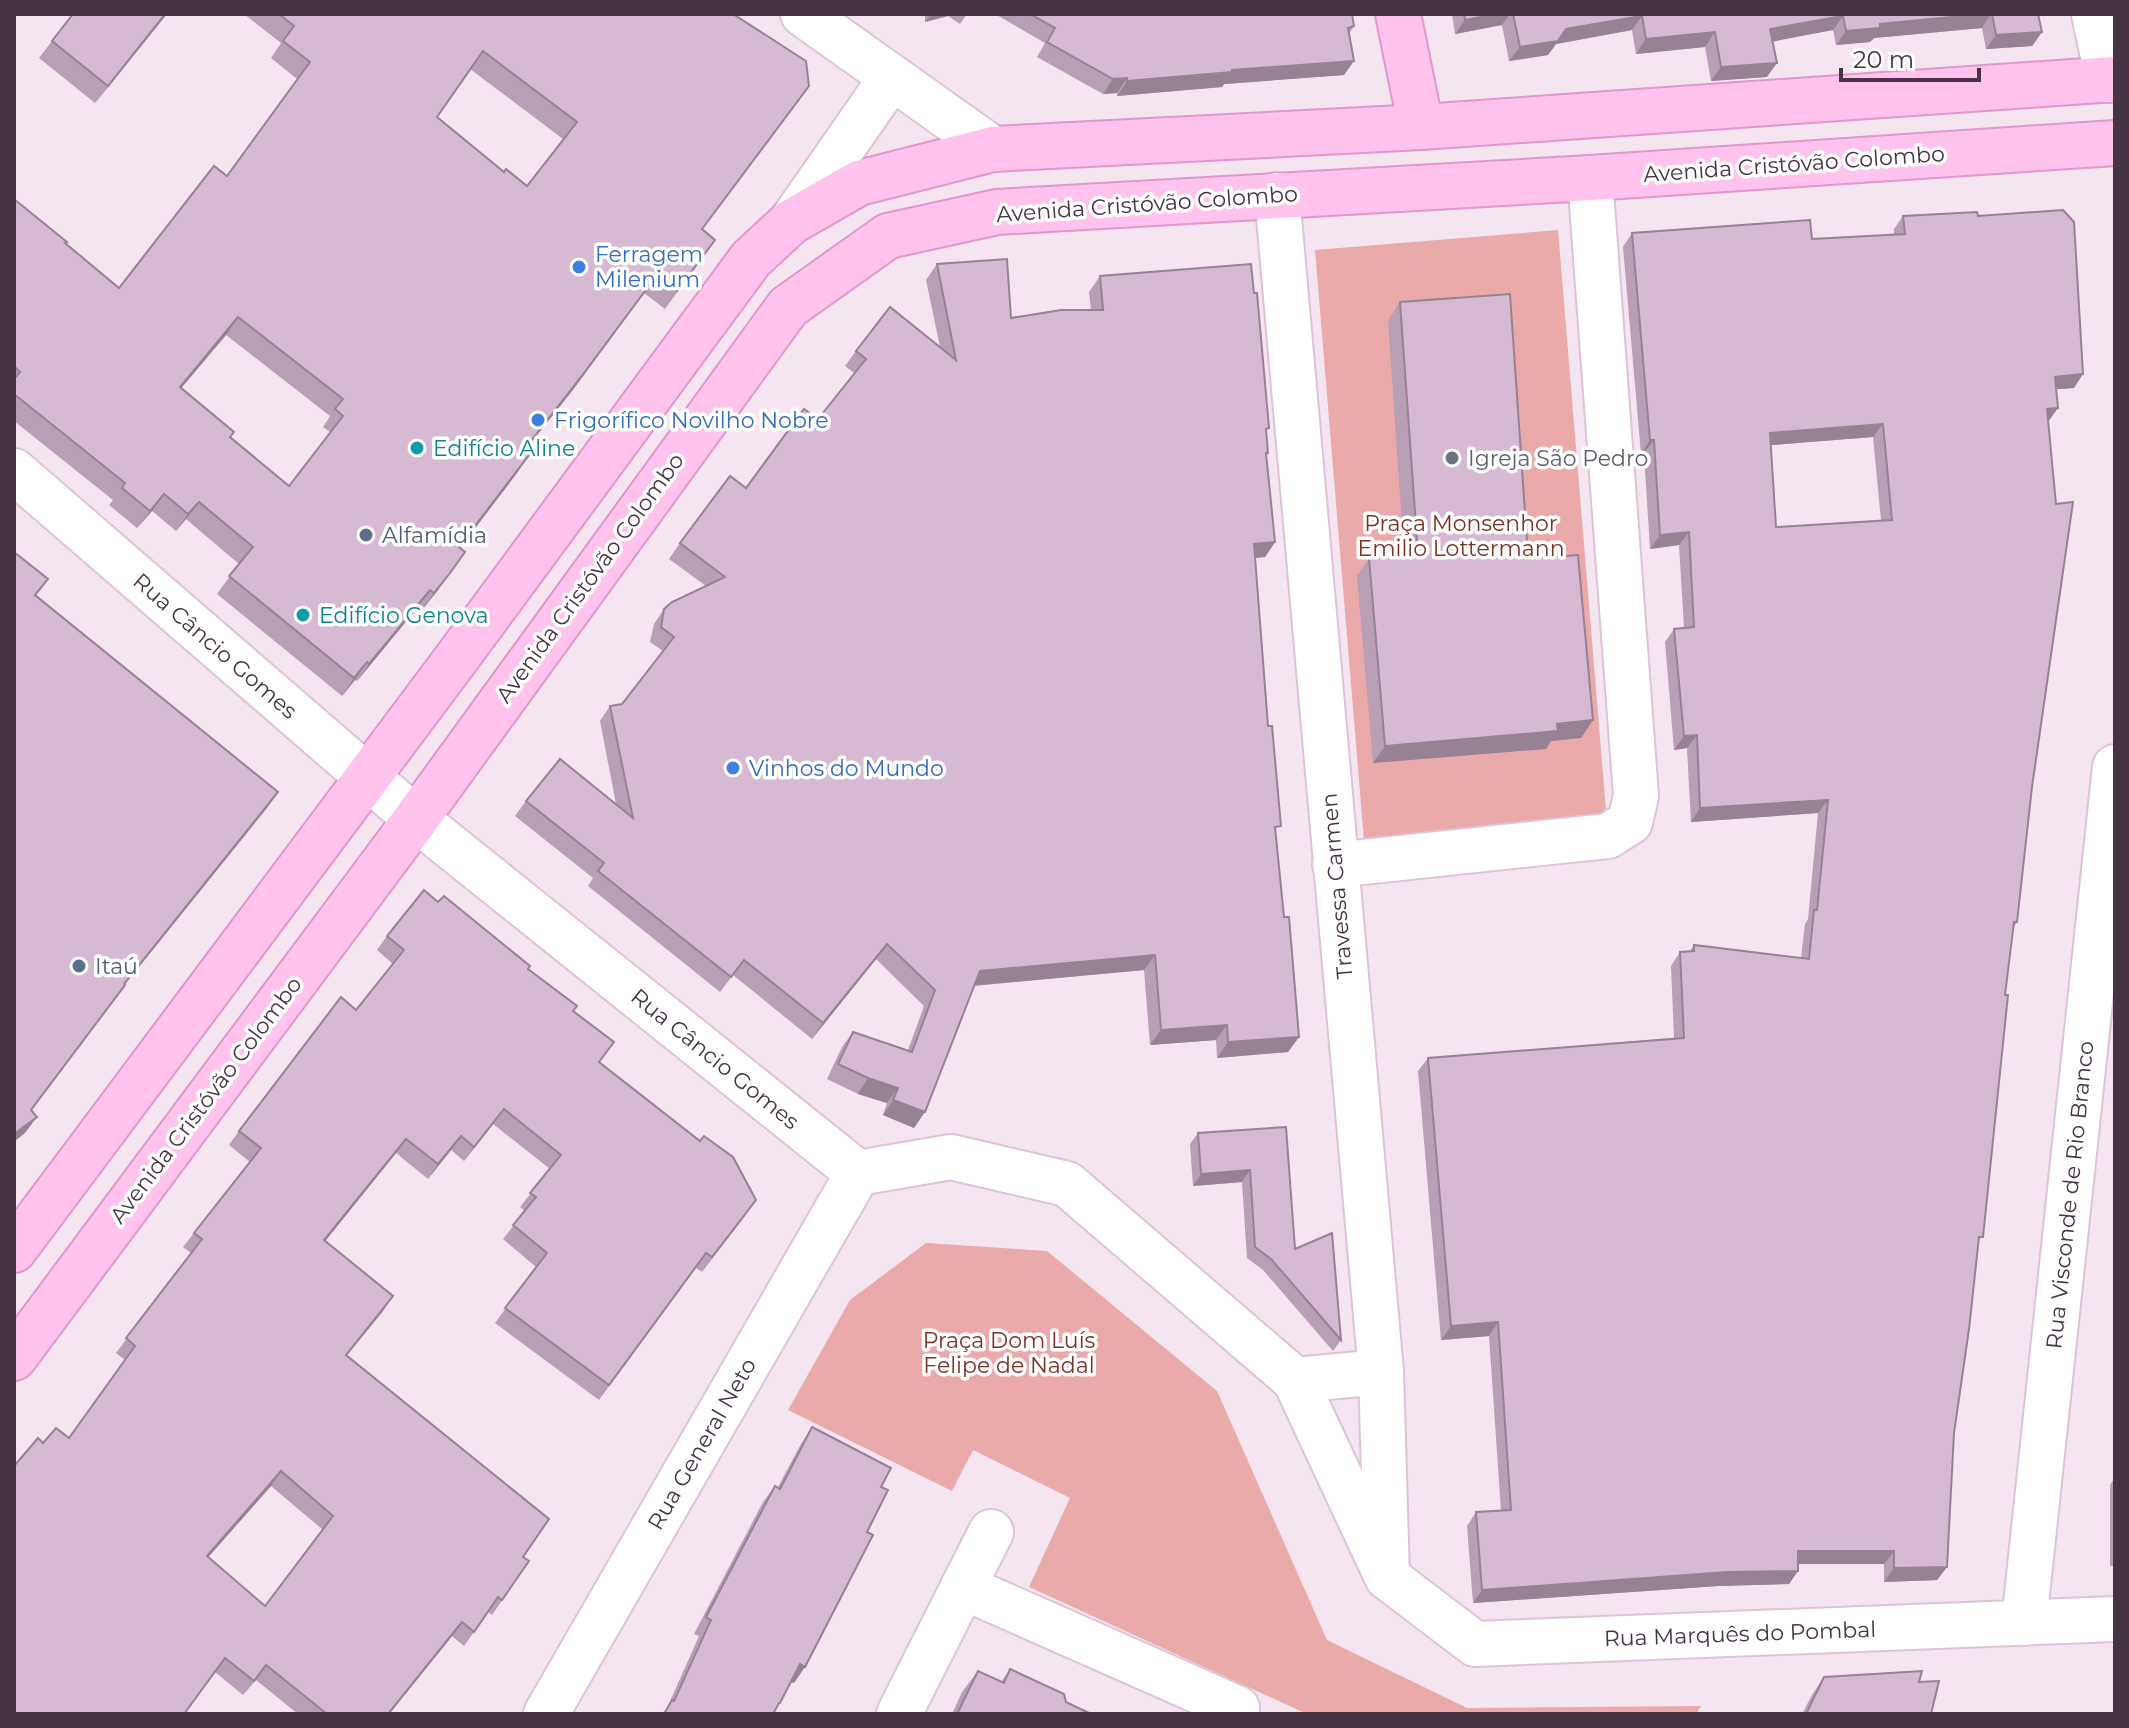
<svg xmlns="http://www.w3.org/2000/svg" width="2129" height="1728" font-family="Montserrat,sans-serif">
  <rect width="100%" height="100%" fill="#f4e5f0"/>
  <g fill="#ebaaaa">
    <path d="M1558,230L1607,822L1364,841L1315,250Z"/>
    <path d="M926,1243L1047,1251L1217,1391L1327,1640L1467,1708L1701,1706L1696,1714H1307L1029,1587L1070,1498L973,1450L952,1491L788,1410L850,1300Z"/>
  </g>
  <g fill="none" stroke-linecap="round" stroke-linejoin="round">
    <g stroke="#dec3d8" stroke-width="48">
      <g id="minor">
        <path d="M803,14L993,149"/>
        <path d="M1277,195L1381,1372L1387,1577"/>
        <path d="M791,222L892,77"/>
        <path d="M1335,865L1608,836L1630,822L1636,796L1590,178"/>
        <path d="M1295,1380L1381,1372"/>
        <path d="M963,1587L1237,1708"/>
        <path d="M2024,1623L2115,767"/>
        <path d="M899,1714L991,1532"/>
      </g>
    </g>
    <g stroke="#dec3d8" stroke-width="48">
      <g id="tertiary">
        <path d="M2094,14L2108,80"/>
        <path d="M14,471L416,819L858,1173L951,1157L1067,1184L1295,1380L1387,1577L1475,1644L2115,1619"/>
        <path d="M546,1714L858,1173"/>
      </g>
    </g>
    <g stroke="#e197cb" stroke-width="48">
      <g id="secondary">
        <path d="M1398,14L1421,127"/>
        <path d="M14,1250L459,655L751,259L791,222L859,183L993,149L1421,127L2115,79"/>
        <path d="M14,1358L416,819L788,307L888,236L997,212L1590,178L2115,143"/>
      </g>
    </g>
    <use href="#minor" stroke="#fff" stroke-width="44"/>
    <use href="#tertiary" stroke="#fff" stroke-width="44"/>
    <use href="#secondary" stroke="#ffc3ed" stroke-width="44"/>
  </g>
  <g fill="#b89fb5" fill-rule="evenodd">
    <path d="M167,14L95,103L39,58L52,41Z"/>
    <path d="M244,14H733L703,230L715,240L665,309L644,293L572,391L524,451L517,473L460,548L438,590L422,610L418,607L357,681L355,680L342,696L217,594L239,564L186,519L176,531L152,511L137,528L109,505L113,500L14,421V199L119,288L227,176L297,79L271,58L281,43ZM470,69L563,139L527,186L504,172L437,117ZM226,335L330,416L323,427L330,432L289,486L230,438L181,388Z"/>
    <path d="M925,14H967L960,24L948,16L925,22Z"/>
    <path d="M995,14H1352L1354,26L1349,34L1344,75L1224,84L1222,87L1117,96V93L1103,94L1037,57L1045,43Z"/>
    <path d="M1452,14H2038L2042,32L2032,46L1986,49L1982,28L1874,38L1870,42L1836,45L1833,30L1773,41L1767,77L1711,81L1705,47L1636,54L1632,30L1556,44L1548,55L1509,61L1502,25L1455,34Z"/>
    <path d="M1903,216H1978L2074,388L2056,389L2048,422L2032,787L2017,922L2013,928L2005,995L1979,1244L1954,1433L1947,1567L1937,1580L1884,1582V1564H1798V1571L1789,1584L1718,1586L1473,1603L1467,1526L1476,1512L1501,1511L1489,1336L1441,1340L1418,1071L1428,1058L1674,1038L1671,966L1680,952H1689L1694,945L1801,958L1805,924L1808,919L1818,813L1691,822L1687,748L1674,750L1665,642L1674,629L1684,628L1679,545L1650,549L1644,453L1641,454L1623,247L1632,233L1812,239L1894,235V229ZM1873,437L1881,520L1776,527L1771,445Z"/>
    <path d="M937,264L1011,318L1091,310L1089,292L1100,276L1266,433L1268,453L1266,456L1275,542L1265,557L1255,558L1276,833L1284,917L1299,1037L1288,1052L1217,1058L1216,1040L1150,1045L1144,970L974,986L914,1128L883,1115L887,1103L858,1094L827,1079L842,1047L853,1032L908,1050L924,1006L876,959L812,1039L733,975L720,992L588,886L593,878L515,816L526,801L616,804L600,721L610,706L622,704L663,651L650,642L654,624L664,609L706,586L669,559L680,543L746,488L818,419L854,373L845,366L856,351L940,347L926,280Z"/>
    <path d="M1400,302L1527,541L1593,720L1581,738L1551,741L1546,749L1373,763L1357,576L1369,558L1404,555L1388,320Z"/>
    <path d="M438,902L528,969L573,1011L600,1063L746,1215L702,1272L696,1268L599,1400L495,1323L536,1267L503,1239L525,1211L520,1207L550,1169L493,1124L464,1161L451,1150L428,1179L396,1153L325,1241L383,1311L346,1356L523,1557L529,1561L492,1615L488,1612L464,1646L452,1636L389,1714H298L256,1680L243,1695L215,1672L43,1443L69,1438L125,1360L116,1353L191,1253L183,1247L250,1162L229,1145L239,1131L356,1010L393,964L377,950L387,936ZM271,1486L323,1530L265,1606L208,1557Z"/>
    <path d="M1286,1127L1295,1249L1341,1340L1333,1351L1263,1270L1247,1258L1242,1182L1193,1186L1190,1144L1198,1133Z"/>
    <path d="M812,1427L881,1487L867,1532L794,1683L791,1682L773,1714H662L667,1708L699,1636L694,1634L763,1502L775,1486L778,1487L801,1444Z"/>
    <path d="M2115,1477V1566H2110V1485Z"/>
    <path d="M1010,1669L1066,1702L1091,1714H952L962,1692L978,1671L1001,1682Z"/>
    <path d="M1824,1677L1919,1682L1931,1714H1802L1812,1695Z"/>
  </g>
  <g fill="#968293">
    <path d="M165,14H167L95,103L108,86Z"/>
    <path d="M931,14H949L948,16L925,22Z"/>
    <path d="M1497,14H1510L1502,25L1455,34L1465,20Z"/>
    <path d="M1983,14H1991L1982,28L1874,38L1870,42L1836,45L1846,31L1880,24Z"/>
    <path d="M1642,16L1632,30L1556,44L1548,55L1509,61L1520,47L1566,29Z"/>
    <path d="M1843,16L1833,30L1760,44L1770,29Z"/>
    <path d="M1715,32L1705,47L1636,54L1646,39Z"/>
    <path d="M2042,32L2032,46L1986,49L1996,35Z"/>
    <path d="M1354,61L1344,75L1224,84L1222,87L1117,96L1127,81L1232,70Z"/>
    <path d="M1777,63L1767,77L1711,81L1721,67Z"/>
    <path d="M1127,78L1117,93L1103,94L1113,79Z"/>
    <path d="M644,293L572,391L511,468L523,451Z"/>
    <path d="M238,317L226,335L167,405L180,387Z"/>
    <path d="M2083,374L2074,388L2045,390L2055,377Z"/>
    <path d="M2058,408L2048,422L2047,409Z"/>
    <path d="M1883,424L1873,437L1760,446L1770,433Z"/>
    <path d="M1650,440H1654L1644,453L1641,454Z"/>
    <path d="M529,455L517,473L447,565L459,547Z"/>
    <path d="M164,494L152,511L137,528L150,511Z"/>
    <path d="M199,502L186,519L176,531L188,514Z"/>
    <path d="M1689,532L1679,545L1650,549L1660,535Z"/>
    <path d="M1275,542L1265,557L1244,559L1254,544Z"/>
    <path d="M465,552L438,590L422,610L434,593Z"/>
    <path d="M430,590L418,607L357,681L369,664Z"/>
    <path d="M367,662L355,680L342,696L354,678Z"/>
    <path d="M1593,720L1581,738L1551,741L1546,749L1373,763L1385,746L1557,724Z"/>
    <path d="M1697,735L1687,748L1674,750L1684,736Z"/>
    <path d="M278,792L267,808L112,1000L124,984Z"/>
    <path d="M1828,800L1818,813L1691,822L1700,808Z"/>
    <path d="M887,944L876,959L812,1039L823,1023Z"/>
    <path d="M1155,955L1144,970L969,986L980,971Z"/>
    <path d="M1227,1025L1216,1040L1150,1045L1161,1030Z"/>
    <path d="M1299,1037L1288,1052L1217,1058L1228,1042Z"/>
    <path d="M868,1078L898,1088L887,1103L858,1094Z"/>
    <path d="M893,1100L925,1112L914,1128L883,1115Z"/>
    <path d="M504,1109L493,1124L464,1161L474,1147Z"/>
    <path d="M37,1117L25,1133L14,1142V1134Z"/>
    <path d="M461,1136L451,1150L428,1179L438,1164Z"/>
    <path d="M406,1139L396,1153L314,1255L324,1240Z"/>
    <path d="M1250,1170L1242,1182L1193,1186L1201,1174Z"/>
    <path d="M393,1296L383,1311L335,1370L346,1355Z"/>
    <path d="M1498,1322L1489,1336L1441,1340L1451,1326Z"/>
    <path d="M281,1471L271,1486L197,1570L207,1556Z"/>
    <path d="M1798,1551H1894L1884,1564H1788Z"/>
    <path d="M1947,1567L1937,1580L1884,1582L1894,1568Z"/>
    <path d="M1798,1571L1789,1584L1718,1586L1473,1603L1482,1590L1727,1572Z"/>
    <path d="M462,1622L452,1636L389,1714H388Z"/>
    <path d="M800,1664L805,1667L794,1683L788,1681Z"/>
  </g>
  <g fill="#d6b9d2" stroke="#968293" stroke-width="2" fill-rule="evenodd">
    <path d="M73,14H165L108,86L52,41Z"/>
    <path d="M279,14H733L806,61L809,86L702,229L715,240L677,291L657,275L584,373L523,451L529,455L459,547L465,552L450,573L434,593L430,590L369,664L367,662L354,678L229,576L253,547L199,502L188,514L164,494L150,511L122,488L125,483L14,394V379L20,372L14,366V199L67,242L65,243L119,288L214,166L227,176L310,62L283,41L294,26ZM483,51L577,122L527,186L506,169L504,172L437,117ZM238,317L343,399L335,409L343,416L289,486L230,437L234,432L180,387Z"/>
    <path d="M1030,14H1352L1354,26L1348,28L1354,61L1232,70V72L1127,81V78L1113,79L1047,42L1055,28Z"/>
    <path d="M1464,14H1497L1465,20Z"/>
    <path d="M1513,14H1983L1880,24V28L1846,31L1843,16L1770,29L1777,63L1721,67L1715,32L1646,39L1642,16L1566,29L1558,41L1520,47Z"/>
    <path d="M1992,14H2038L2042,32L1996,35Z"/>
    <path d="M2063,210L2074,222L2083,374L2055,377L2058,408L2047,409L2056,504L2073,502L2032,787L2017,922H2014L2005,995H2008L1983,1237H1979L1969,1329L1954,1433L1947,1567L1894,1568V1551H1798V1571L1727,1572L1482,1590L1476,1512L1511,1510L1498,1322L1451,1326L1428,1058L1684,1038L1680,952L1694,951V945L1809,959L1814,910H1817L1828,800L1700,808L1697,735L1684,736L1674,629L1694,627L1689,532L1660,535L1654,440H1650L1632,233L1810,220L1812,239L1905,234L1903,216L1977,212L1978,216ZM1883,424L1892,520L1776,527L1770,433Z"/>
    <path d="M1007,259L1011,318L1061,310H1103L1100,276L1251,264L1254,293H1257L1269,428L1266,429L1268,453H1266L1275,542L1254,544L1268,726H1272L1281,826L1275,827L1284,917H1289L1299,1037L1228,1042L1227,1025L1161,1030L1155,955L980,971L925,1112L893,1100L898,1088L868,1078L838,1064L853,1032L912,1052L935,990L887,944L823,1023L744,960L731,977L598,871L604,863L526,801L560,759L633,818L610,706L622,704L674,637L661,627L664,609L672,602L725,577L680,543L730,476L746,488L804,409L818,419L866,359L856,351L890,307L956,360L937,264Z"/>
    <path d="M1510,294L1527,541L1546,549L1553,557L1578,555L1593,720L1557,724L1558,731L1385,746L1369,558L1418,554L1400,302Z"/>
    <path d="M14,552L48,579L35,595L278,792L124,984L125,985L31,1110L37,1117L14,1134Z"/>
    <path d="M424,890L438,902L444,896L530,966L528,969L577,1006L573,1011L614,1042L599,1062L700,1141L704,1136L733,1157L756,1200L712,1257L706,1253L609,1385L505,1308L547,1253L513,1225L536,1197L530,1193L561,1155L504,1109L474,1147L461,1136L438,1164L406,1139L324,1240L393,1296L346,1355L549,1519L523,1557L529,1561L502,1600L498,1597L474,1632L462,1622L388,1714H327L266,1665L254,1681L225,1658L184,1714H14V1466L38,1438L43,1443L56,1428L69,1438L135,1346L126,1338L202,1239L194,1233L261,1148L239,1131L341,997L356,1010L404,950L387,936ZM281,1471L333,1516L265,1606L207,1556Z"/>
    <path d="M1286,1127L1295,1249L1332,1233L1341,1340L1271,1259L1255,1247L1250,1170L1201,1174L1198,1133Z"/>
    <path d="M812,1427L891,1468L881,1487L888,1490L867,1532L873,1535L805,1667L800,1664L780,1703H779L773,1714H664L672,1700L674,1701L711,1620L706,1617L775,1486L780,1489Z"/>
    <path d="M1010,1669L1064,1694L1066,1702L1091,1714H957L978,1671L1004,1683Z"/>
    <path d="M1922,1671L1919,1682L1939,1681L1931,1714H1806L1824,1677Z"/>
  </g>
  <g fill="#3f7fe0" stroke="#fff" stroke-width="3">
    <circle cx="579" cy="267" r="8"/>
    <circle cx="538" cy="420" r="8"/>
    <circle cx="733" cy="768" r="8"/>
  </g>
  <g fill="#0f9aa8" stroke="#fff" stroke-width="3">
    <circle cx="417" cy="448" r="8"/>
    <circle cx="303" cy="615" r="8"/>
  </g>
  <circle fill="#6b7280" stroke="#fff" stroke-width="3" cx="1452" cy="458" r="8"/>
  <g fill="#5c6f8a" stroke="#fff" stroke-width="3">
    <circle cx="366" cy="535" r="8"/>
    <circle cx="79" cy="966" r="8"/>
  </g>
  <g text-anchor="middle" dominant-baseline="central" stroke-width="7" stroke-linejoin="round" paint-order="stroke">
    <g font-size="22" fill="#463444" stroke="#fff">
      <text transform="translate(1794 164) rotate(-4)">Avenida Cristóvão Colombo</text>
      <text transform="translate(1147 204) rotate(-4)">Avenida Cristóvão Colombo</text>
      <text transform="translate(590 578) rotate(-54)">Avenida Cristóvão Colombo</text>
      <text transform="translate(215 646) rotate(41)">Rua Câncio Gomes</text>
      <text transform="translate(1337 886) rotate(-95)">Travessa Carmen</text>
      <text transform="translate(715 1059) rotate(39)">Rua Câncio Gomes</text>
      <text transform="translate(206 1100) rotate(-53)">Avenida Cristóvão Colombo</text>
      <text transform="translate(2070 1195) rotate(-84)">Rua Visconde de Rio Branco</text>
      <text transform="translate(702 1444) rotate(-60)">Rua General Neto</text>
      <text transform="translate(1740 1634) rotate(-2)">Rua Marquês do Pombal</text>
    </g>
    <g font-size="22" fill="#366cbe" stroke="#fff" text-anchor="start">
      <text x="595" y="254">Ferragem<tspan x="595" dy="25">Milenium</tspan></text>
      <text x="554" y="420">Frigorífico Novilho Nobre</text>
      <text x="749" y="768">Vinhos do Mundo</text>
    </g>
    <g font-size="22" fill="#0d838f" stroke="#fff" text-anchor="start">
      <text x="433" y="448">Edifício Aline</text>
      <text x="319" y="615">Edifício Genova</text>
    </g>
    <g font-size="22" fill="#5b616d" stroke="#fff" text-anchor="start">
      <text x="1468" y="458">Igreja São Pedro</text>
    </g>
    <g font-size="22" fill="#7c3223" stroke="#fff">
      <text x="1461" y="523">Praça Monsenhor<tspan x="1461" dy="25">Emilio Lottermann</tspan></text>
      <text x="1009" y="1340">Praça Dom Luís<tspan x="1009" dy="25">Felipe de Nadal</tspan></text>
    </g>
    <g font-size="22" fill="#4e5e75" stroke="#fff" text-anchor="start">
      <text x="382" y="535">Alfamídia</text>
      <text x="95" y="966">Itaú</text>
    </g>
  </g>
  <rect width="2129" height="1728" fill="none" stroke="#463444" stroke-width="32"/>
  <path d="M1841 68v12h138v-12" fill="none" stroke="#463444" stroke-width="4"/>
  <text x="1853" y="68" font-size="24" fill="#463444" stroke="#ffffff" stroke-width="6" paint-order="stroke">20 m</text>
</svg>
